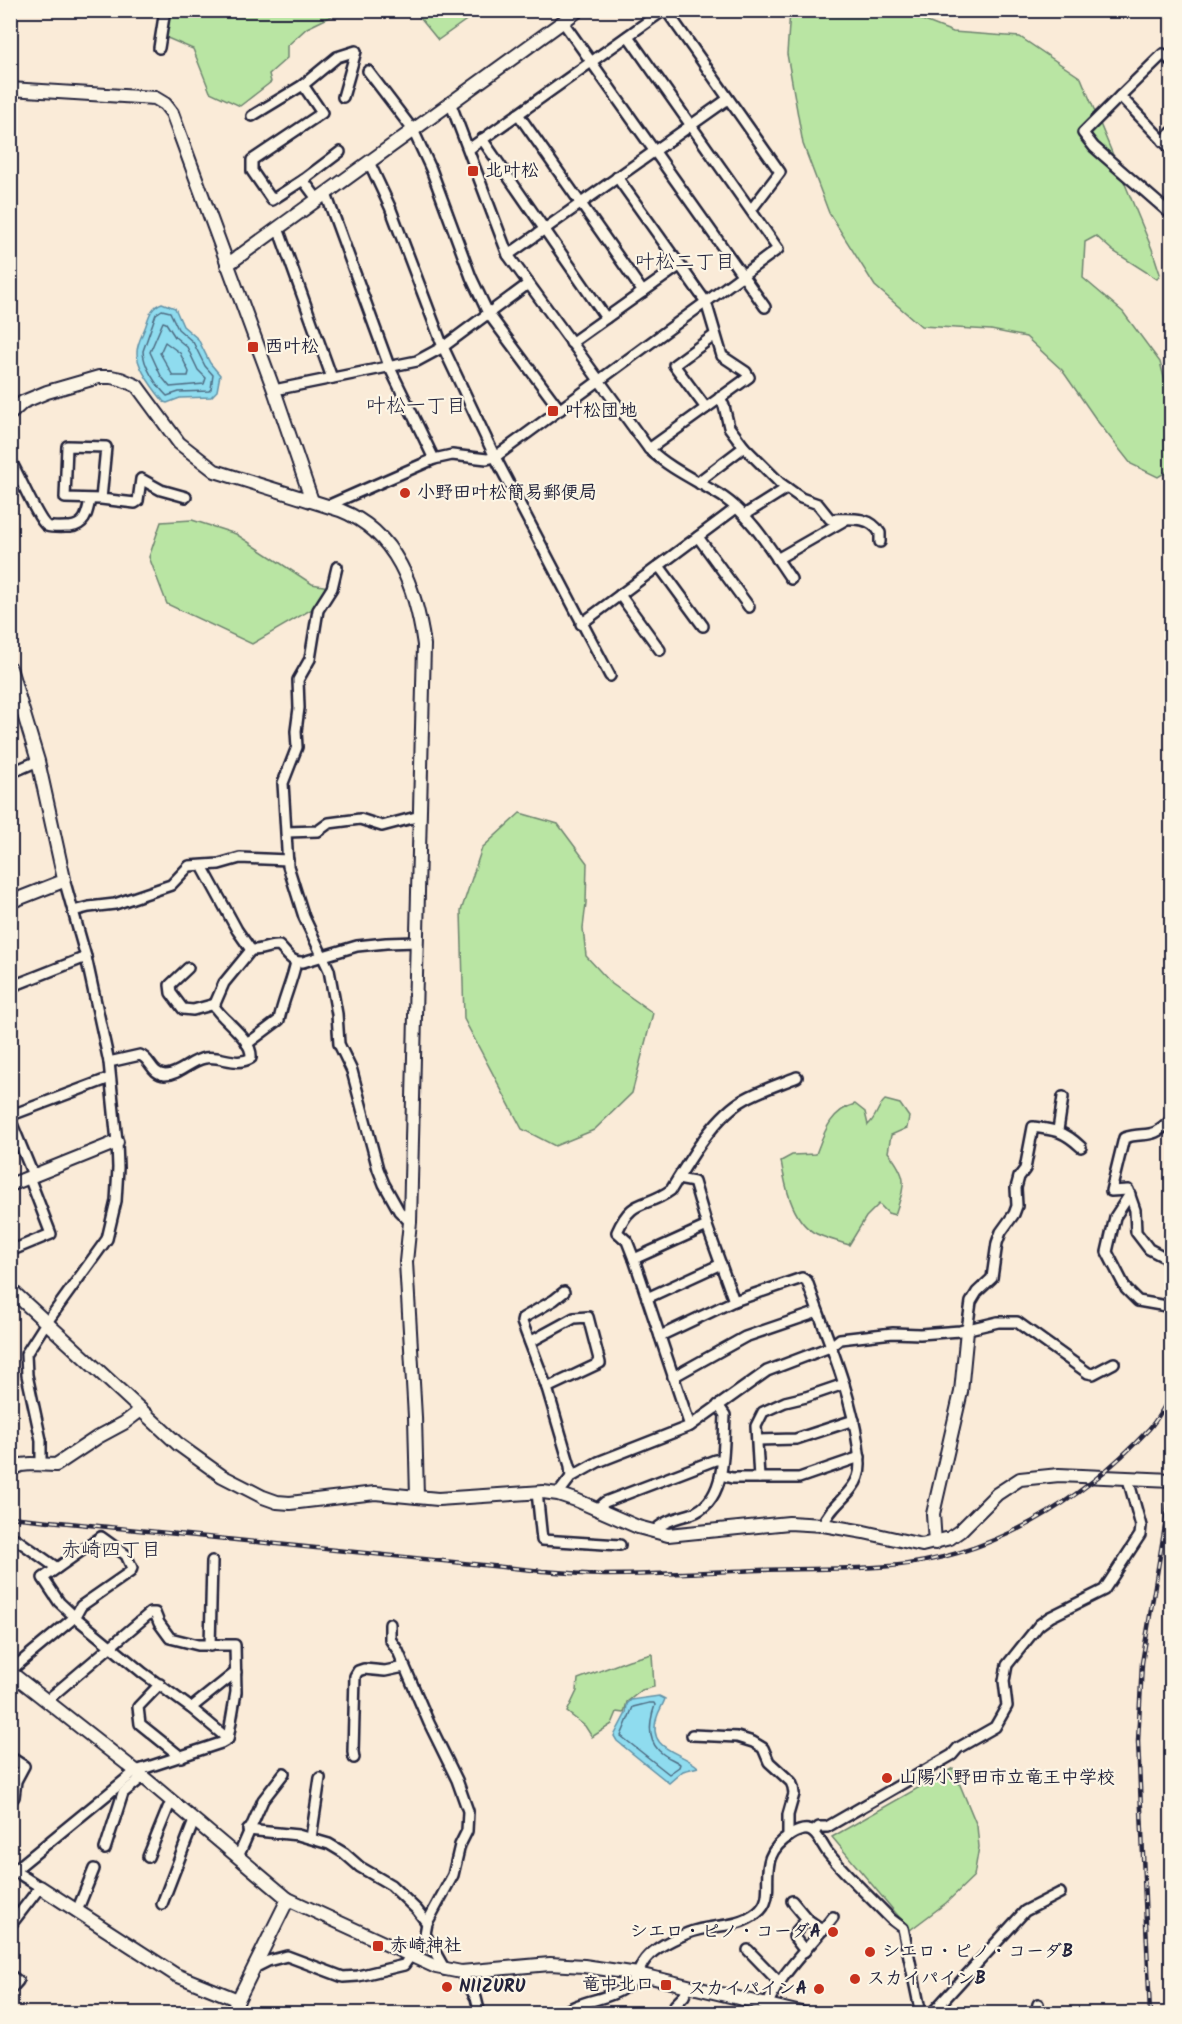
<svg xmlns="http://www.w3.org/2000/svg" width="1182" height="2024" font-family="Kalam,'Klee One',sans-serif">
  <rect width="100%" height="100%" fill="#faebd8"/>
  <filter id="ink" filterUnits="userSpaceOnUse"><feTurbulence type="fractalNoise" baseFrequency=".0167" numOctaves="2"/><feDisplacementMap in="SourceGraphic" scale="12" xChannelSelector="R" yChannelSelector="G"/><feConvolveMatrix kernelMatrix="1 2 1 2 8 2 1 2 1" color-interpolation-filters="sRGB"/></filter>
  <g filter="url(#ink)">
    <g fill="#b9e5a3" stroke="#6e846f" stroke-width="1.5">
      <path d="M170,11V10L479,11L438,40L416,13L332,16L307,28L287,46V58L269,74L271,82L240,106L210,92L193,49L165,37Z"/>
      <path d="M790,11H899L953,32L1020,37L1081,78L1152,249L1160,274L1157,279L1113,251L1096,236L1085,242L1083,278L1123,312L1160,362L1171,404V469L1158,477L1131,464L1098,422L1062,370L1026,337L991,330L921,326L875,286L829,213L803,144L787,54Z"/>
      <path d="M192,520L236,534L312,584L329,587L314,608L252,644L167,604L149,557L161,522Z"/>
      <path d="M520,813L558,824L587,863L586,903L583,928L586,956L612,984L653,1013L632,1093L594,1130L555,1146L522,1129L464,1019L461,911L482,848Z"/>
      <path d="M885,1100L900,1104L909,1117L907,1128L891,1135L888,1152C909,1179 905,1184 895,1215L888,1213L879,1204L866,1217L849,1245C838,1241 823,1238 813,1232C791,1218 785,1184 781,1161L792,1155L816,1154C824,1133 830,1111 855,1104L865,1112L868,1125C877,1117 877,1107 885,1100Z"/>
      <path d="M652,1654L654,1687L642,1690L627,1702L624,1713L617,1712L612,1724L592,1737L585,1726L567,1712L577,1691L578,1679L629,1660Z"/>
      <path d="M953,1768L977,1826L979,1847L974,1876L946,1903L910,1930L832,1837Z"/>
    </g>
    <g fill="#8fdcef" stroke="#6392a7" stroke-width="1.5">
      <path d="M162,303L175,308L183,326L198,339L210,363L220,375L217,391L211,397L180,398L167,403L164,402C155,391 136,366 137,352C137,343 143,334 146,325C149,316 151,307 162,303Z"/>
      <path d="M659,1696L665,1699C663,1705 659,1710 657,1717C646,1751 681,1751 698,1767L683,1771L669,1783L617,1741L614,1736L626,1713L627,1704L631,1700Z"/>
    </g>
    <g fill="none" stroke-linecap="round" stroke-linejoin="round">
      <g stroke="#4e6c83" stroke-width="1.5">
        <path d="M162,310L170,312L178,329L193,342L205,366L213,375L211,389L209,391L179,392L167,396C157,386 143,366 143,351L156,314Z"/>
        <path d="M163,322L166,323L175,337L187,347L198,370L206,378L204,384L170,387L161,376L150,352Z"/>
        <path d="M165,342L180,353L189,372L188,376H173L160,353Z"/>
        <path d="M649,1703H654L655,1705C649,1722 646,1742 663,1754C668,1758 675,1760 680,1764L679,1767L669,1774L621,1736L633,1707Z"/>
      </g>
      <g stroke="#22223b" stroke-width="14">
        <g id="minor">
          <path d="M666,10L780,172L751,210"/>
          <path d="M563,22L765,307"/>
          <path d="M159,48L165,10"/>
          <path d="M368,71L413,130L431,169L471,277L488,313L560,410"/>
          <path d="M303,85L322,113L252,160V171L272,200L303,180L318,200"/>
          <path d="M1120,96L1163,54L1172,62"/>
          <path d="M450,102L508,255L649,449C671,470 698,481 723,497C752,517 771,550 791,579"/>
          <path d="M518,114L643,292"/>
          <path d="M252,116L303,85L337,57L356,51L343,97"/>
          <path d="M482,139L606,318"/>
          <path d="M1163,141L1172,132"/>
          <path d="M469,149L664,10"/>
          <path d="M1172,150L1120,96L1083,133L1094,147L1172,215"/>
          <path d="M369,162L390,207L443,347L495,457L610,676"/>
          <path d="M617,177L706,302L722,356L746,372L749,377L649,449"/>
          <path d="M303,180L340,152"/>
          <path d="M326,194L389,366L434,459"/>
          <path d="M278,228L332,378"/>
          <path d="M508,255L728,99"/>
          <path d="M571,343L679,266"/>
          <path d="M274,390L417,361L443,347L528,284"/>
          <path d="M720,397L724,406L729,427L744,447L780,483L801,498L818,504L830,519C848,519 870,515 880,533V542"/>
          <path d="M706,408L674,365L715,335"/>
          <path d="M10,460C18,472 38,521 47,526C52,528 65,527 70,527C86,525 87,513 90,500"/>
          <path d="M700,484L702,479L744,447"/>
          <path d="M101,499L106,447L67,446L65,498L101,499L135,503L138,501L141,479L161,490L186,497"/>
          <path d="M327,506L434,459L452,455L487,459L495,457L778,249L628,36"/>
          <path d="M744,515L787,488"/>
          <path d="M698,537L749,607"/>
          <path d="M777,559L845,520"/>
          <path d="M659,566L703,626"/>
          <path d="M337,567L332,588L318,610L310,659L298,680L299,708L296,731L297,747L283,783L288,866L304,917L329,970L337,1014L339,1044L352,1071L378,1169L384,1184L399,1211L410,1222"/>
          <path d="M620,595L660,650"/>
          <path d="M581,624L735,509"/>
          <path d="M10,773L38,761"/>
          <path d="M287,832L318,831L329,823L360,819L382,826L420,816"/>
          <path d="M202,866L237,930L251,950"/>
          <path d="M10,887L14,901"/>
          <path d="M73,911L89,907L115,904L171,885L189,866L219,864L240,858L288,860"/>
          <path d="M188,968L170,985L171,993L183,1009L193,1010L215,1004"/>
          <path d="M10,987L86,957"/>
          <path d="M247,1044L279,1020C283,1000 292,982 296,962"/>
          <path d="M109,1062L140,1055C151,1059 151,1074 165,1075C179,1075 191,1060 205,1058C221,1055 236,1067 251,1058C253,1039 223,1021 214,1006L224,983L251,950C261,951 269,945 279,946C287,953 291,963 303,962L357,946L386,943L417,942"/>
          <path d="M17,1113L110,1078"/>
          <path d="M10,1119L33,1175"/>
          <path d="M1172,1119C1152,1141 1146,1131 1124,1138L1111,1191L1128,1190L1135,1210L1136,1232L1149,1249L1172,1261"/>
          <path d="M1058,1130L1063,1097"/>
          <path d="M678,1179L694,1182L707,1226L734,1301"/>
          <path d="M1130,1194L1115,1217L1107,1252L1126,1289L1138,1301L1172,1307"/>
          <path d="M10,1251L51,1234L29,1177"/>
          <path d="M634,1259L707,1226"/>
          <path d="M564,1292L554,1300L523,1318L522,1322L547,1388L570,1466L571,1477"/>
          <path d="M647,1298L721,1264"/>
          <path d="M967,1330L971,1302L977,1292L992,1278L997,1243L1001,1232L1014,1214L1017,1206L1016,1188L1019,1177L1025,1169L1033,1127C1056,1130 1064,1131 1081,1147"/>
          <path d="M660,1336L734,1301L802,1278L807,1281C826,1335 850,1388 858,1445C859,1455 862,1467 858,1477C852,1495 830,1505 823,1525"/>
          <path d="M530,1342L574,1318L588,1317L600,1363L547,1388"/>
          <path d="M673,1377L745,1337L818,1312"/>
          <path d="M690,1426L634,1259L627,1241L617,1232C633,1196 645,1209 671,1190C689,1161 714,1116 745,1099C761,1090 780,1084 797,1077"/>
          <path d="M757,1440L796,1439L854,1420"/>
          <path d="M41,1465V1440L27,1375L26,1354L42,1329L107,1239L116,1201L118,1168L117,1142L109,1062L86,957L64,879"/>
          <path d="M721,1475L732,1478H799L860,1457"/>
          <path d="M759,1478L756,1426L763,1412L785,1402L806,1397L844,1384"/>
          <path d="M537,1492L542,1540L620,1545"/>
          <path d="M558,1494L571,1477L598,1462L690,1426L767,1371L830,1347L840,1339L893,1333L920,1334L960,1331L998,1322H1017L1088,1373L1093,1374L1114,1363"/>
          <path d="M597,1509L605,1502L715,1460H722"/>
          <path d="M654,1532C662,1521 678,1518 691,1514C728,1501 723,1448 725,1415L718,1405"/>
          <path d="M16,1539L57,1568"/>
          <path d="M390,1624V1639L398,1651L429,1723L457,1780L468,1811L467,1831L460,1845L453,1875L427,1923L425,1934L445,1970"/>
          <path d="M210,1646L212,1561"/>
          <path d="M10,1671L75,1617L81,1606L130,1572L132,1568L126,1555L101,1537L43,1578L59,1602L75,1617L143,1673L191,1708L228,1739"/>
          <path d="M160,1684L138,1707L140,1724L181,1757"/>
          <path d="M191,1708L236,1672"/>
          <path d="M692,1735L737,1737L753,1742L763,1748L769,1762L791,1782L793,1787L794,1794L788,1815V1837"/>
          <path d="M10,1757L24,1766L16,1781L14,1797L10,1802"/>
          <path d="M354,1758L353,1752L355,1676L358,1671L364,1669L385,1671L404,1667"/>
          <path d="M248,1830L298,1835L329,1844L344,1853L360,1867L391,1885L417,1910L427,1923"/>
          <path d="M813,1832L819,1827H827L952,1755L958,1748L995,1727L1007,1706L1004,1681L1007,1665L1039,1625L1050,1617L1104,1590L1140,1535L1141,1526L1128,1479"/>
          <path d="M311,1838L320,1778"/>
          <path d="M105,1849L123,1793L143,1777"/>
          <path d="M148,1857L168,1808L173,1802"/>
          <path d="M238,1857L263,1800L284,1773"/>
          <path d="M10,1868L40,1887L10,1926"/>
          <path d="M10,1874L136,1771L221,1743L228,1739L236,1692L235,1645H198L170,1638L159,1623L155,1613H150L52,1696L49,1702"/>
          <path d="M792,1901L807,1919L823,1930"/>
          <path d="M162,1904L192,1826L196,1822"/>
          <path d="M77,1911L94,1869"/>
          <path d="M748,1950L779,1982"/>
          <path d="M805,1951L794,1937L795,1933L807,1919"/>
          <path d="M254,1968L268,1961L287,1956L343,1977L358,1976L404,1965L411,1955"/>
          <path d="M461,1972L476,1998L480,2014"/>
          <path d="M10,1975L18,1981L10,1990"/>
          <path d="M562,2014C581,1999 609,2001 628,1985C637,1979 638,1971 643,1963C651,1949 673,1939 688,1933C712,1923 735,1930 757,1913C782,1894 749,1860 791,1835C796,1832 802,1829 808,1830C817,1831 823,1847 828,1853C847,1876 870,1897 891,1919L903,1928L921,2014"/>
          <path d="M683,2014L675,2005L684,1996L688,1986"/>
          <path d="M765,2014C772,1980 812,1945 833,1917"/>
          <path d="M931,2014L1025,1911L1060,1893"/>
          <path d="M1036,2014L1038,2004"/>
        </g>
      </g>
      <g stroke="#22223b" stroke-width="16">
        <g id="tertiary">
          <path d="M10,89L155,98L165,104L172,113L274,390L312,501"/>
          <path d="M227,265L579,10"/>
          <path d="M10,414L23,402L47,392L99,377H111L121,379L137,386L179,443L215,471L340,510C397,532 416,589 424,645L410,1222L406,1262L415,1417L417,1497"/>
          <path d="M10,668L38,761L64,879L61,882L10,902"/>
          <path d="M10,1185L117,1142"/>
          <path d="M10,1289L179,1445L222,1476L263,1497L277,1502L290,1503L375,1493L438,1499L543,1492L558,1494L576,1500L638,1527L668,1535L789,1523L823,1525L864,1532L922,1545L950,1538L960,1531L997,1494L1020,1479L1059,1475L1172,1480"/>
          <path d="M10,1470L21,1465L31,1464L56,1465L98,1437L124,1423L141,1410"/>
          <path d="M935,1543L933,1514L961,1392L967,1330"/>
          <path d="M10,1672L136,1771L288,1899L436,1967L461,1972L550,1964L584,1966L638,1974L805,2014"/>
          <path d="M40,1887L176,1975L238,2000"/>
          <path d="M231,2014L288,1899"/>
        </g>
      </g>
      <use href="#minor" stroke="#fcf5e5" stroke-width="9"/>
      <use href="#tertiary" stroke="#fcf5e5" stroke-width="12"/>
      <g stroke="#22223b" stroke-width="4.5">
        <g id="rail">
          <path d="M10,1517L542,1571C563,1572 584,1575 605,1575C657,1575 708,1572 759,1570C803,1568 847,1570 891,1566C993,1556 1080,1503 1149,1429C1158,1419 1164,1406 1172,1395"/>
          <path d="M1150,2014L1138,1741L1142,1663L1165,1526L1172,1471"/>
        </g>
      </g>
      <use href="#rail" stroke="#fcf5e5" stroke-width="2" stroke-dasharray="7" stroke-linecap="butt"/>
    </g>
  </g>
  <g fill="#c8321e" stroke="#fcf5e5" stroke-width="2">
    <rect x="467" y="165" width="12" height="12" rx="3"/>
    <rect x="247" y="341" width="12" height="12" rx="3"/>
    <rect x="547" y="405" width="12" height="12" rx="3"/>
    <circle cx="405" cy="493" r="6"/>
    <circle cx="887" cy="1778" r="6"/>
    <circle cx="833" cy="1932" r="6"/>
    <rect x="372" y="1940" width="12" height="12" rx="3"/>
    <circle cx="870" cy="1952" r="6"/>
    <circle cx="855" cy="1979" r="6"/>
    <rect x="660" y="1979" width="12" height="12" rx="3"/>
    <circle cx="447" cy="1987" r="6"/>
    <circle cx="819" cy="1989" r="6"/>
  </g>
  <g text-anchor="middle" dominant-baseline="central" stroke-width="4.5" stroke-linejoin="round" paint-order="stroke">
    <g font-size="18" font-weight="bold" fill="#22223b" stroke="#fcf5e5" text-anchor="start">
      <text x="485" y="171">北叶松</text>
      <text x="265" y="347">西叶松</text>
      <text x="565" y="411">叶松団地</text>
      <text x="417" y="493">小野田叶松簡易郵便局</text>
      <text x="899" y="1778">山陽小野田市立竜王中学校</text>
      <text x="821" y="1932" text-anchor="end">シエロ・ピノ・コーダA</text>
      <text x="390" y="1946">赤崎神社</text>
      <text x="882" y="1952">シエロ・ピノ・コーダB</text>
      <text x="867" y="1979">スカイパインB</text>
      <text x="654" y="1985" text-anchor="end">竜中北口</text>
      <text x="459" y="1987">NIIZURU</text>
      <text x="807" y="1989" text-anchor="end">スカイパインA</text>
    </g>
    <g font-size="20" fill="#22223b" stroke="#fcf5e5">
      <text x="685" y="263">叶松二丁目</text>
      <text x="416" y="407">叶松一丁目</text>
      <text x="111" y="1551">赤崎四丁目</text>
    </g>
  </g>
  <rect width="1182" height="2024" fill="none" stroke="#fcf5e5" stroke-width="36"/>
  <rect x="18" y="18" width="1146" height="1988" fill="none" stroke="#22223b" stroke-width="2" filter="url(#ink)"/>
</svg>
